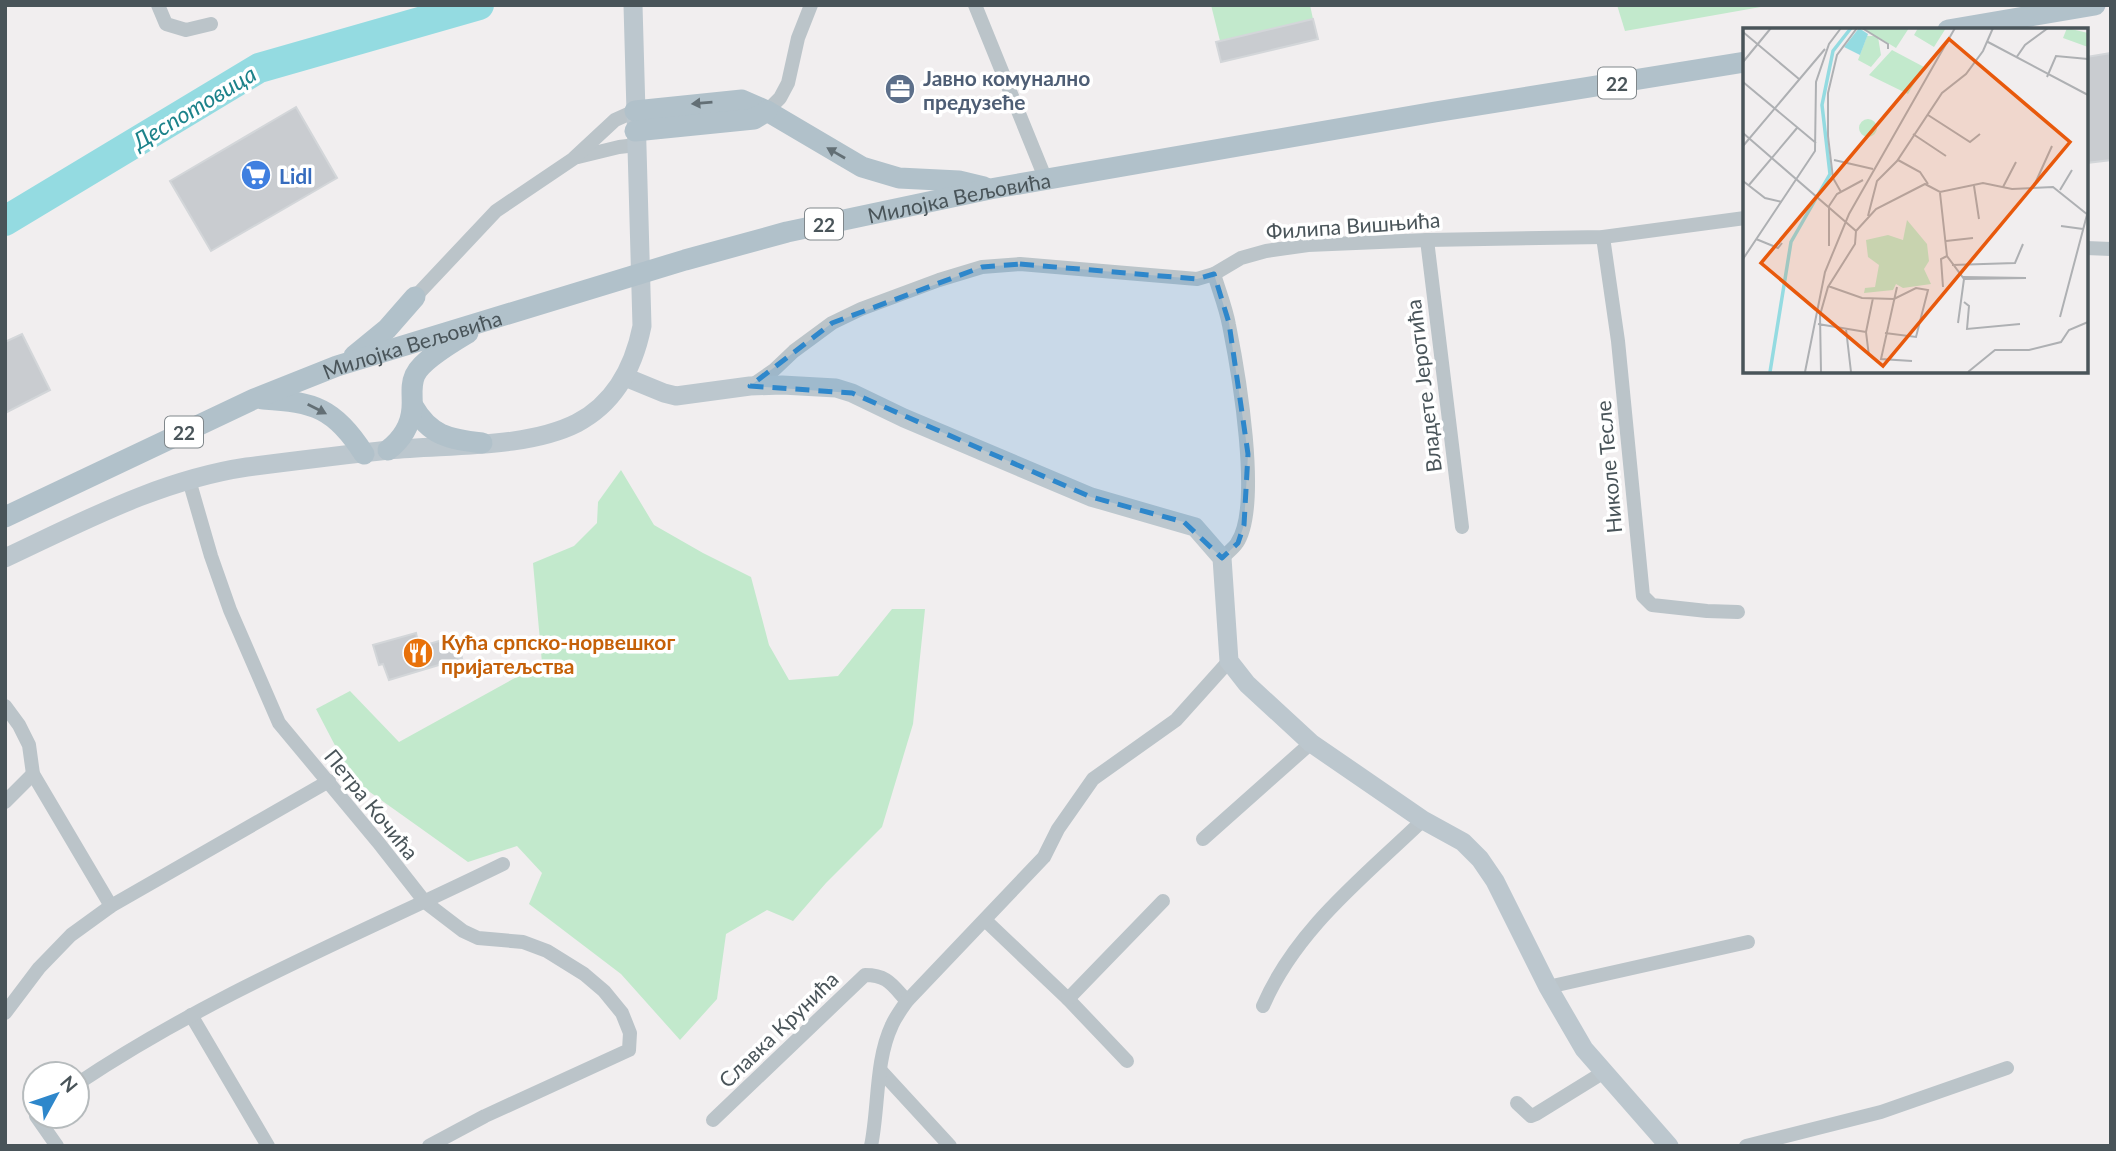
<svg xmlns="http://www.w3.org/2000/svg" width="2116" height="1151" font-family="Lato,sans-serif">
  <rect width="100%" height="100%" fill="#f1eeef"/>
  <g fill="#c2e9cc">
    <path d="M1211,5H1310L1313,19L1220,41Z"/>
    <path d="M1617,5H1772L1625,31Z"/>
    <path d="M621,470L654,525L703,553L751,577L769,645L789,680L838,676L892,609H925L913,724L882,827L826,883L793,921L767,910L726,934L717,999L680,1040L621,974L529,904L542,873L517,846L468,862L353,780L316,709L350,691L399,742L542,663L533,563L574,546L597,523L598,502Z"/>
  </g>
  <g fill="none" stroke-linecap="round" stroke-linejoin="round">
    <path stroke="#94dbe1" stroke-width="30" d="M5,221L259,68L479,5"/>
  </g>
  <g fill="#c9ccd0" stroke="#d3d6d9" stroke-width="2">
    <path d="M1313,19L1318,39L1221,62L1216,42Z"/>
    <path d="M2111,53V160L2086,163V57Z"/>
    <path d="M296,107L337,178L211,251L170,181Z"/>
    <path d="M22,334L50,390L5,413V342Z"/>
    <path d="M416,633L419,647L456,636L462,658L389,680L383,664L379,665L373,645Z"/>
  </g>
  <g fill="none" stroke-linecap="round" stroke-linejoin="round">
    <g stroke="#bbc4c9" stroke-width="14">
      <path d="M158,5L166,24L186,30L211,24"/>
      <path d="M975,5L1046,180"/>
      <path d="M767,111L780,98L788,83L798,38L811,5"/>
      <path d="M578,157L619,147L636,145"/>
      <path d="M1603,237L1618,341L1643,596L1652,605L1707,611L1738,612"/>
      <path d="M1427,240L1462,527"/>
      <path d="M2086,248L2111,249"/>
      <path d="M1214,274C1219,291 1226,308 1229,325C1238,370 1262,506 1237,543C1234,548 1227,553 1222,558"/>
      <path d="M415,297L496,211L573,159L615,120L635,111"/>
      <path d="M751,386L774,370L794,351L832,323L861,309L939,280L982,267L1020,264L1197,279L1214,274L1241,258L1266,251L1308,245L1427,240L1603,237L1745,218"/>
      <path d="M189,480L211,556L230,610L279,723L378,842L425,902L463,931L478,938L523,942L547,951L584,974L604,991L622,1013L630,1033L629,1050L485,1116L429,1146"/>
      <path d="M5,706L19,725L29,745L33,774L111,906"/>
      <path d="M5,802L33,774"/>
      <path d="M1203,839L1311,743"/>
      <path d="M985,920L1068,999L1127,1061"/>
      <path d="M1548,987L1748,942"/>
      <path d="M1068,999L1163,901"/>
      <path d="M1263,1006C1296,929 1364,877 1423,820"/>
      <path d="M5,1013L39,968L71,935L111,906L329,781"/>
      <path d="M191,1015L268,1146"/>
      <path d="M881,1071L950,1146"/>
      <path d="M77,1084C211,994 360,934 503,864"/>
      <path d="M1517,1103L1531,1116L1536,1114L1604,1072"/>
      <path d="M36,1116L57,1146"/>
      <path d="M713,1120L865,975C888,975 892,985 907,1001"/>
      <path d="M871,1146C879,1107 875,1061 892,1025C896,1016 902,1008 907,1001L1044,857L1058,829L1093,779L1176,720L1229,661"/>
      <path d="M1746,1146L1881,1112L2007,1068"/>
    </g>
    <g stroke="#bcc7ce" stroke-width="19">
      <path d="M625,377L664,393L676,396L750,386L782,385L836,388L852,393L904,418L1091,497L1195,527L1222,558L1229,661L1247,684L1311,743L1423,820L1463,842L1480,859L1495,881L1548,987L1584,1049L1669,1146"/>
      <path d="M5,558C84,521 160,480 247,467C294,461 342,455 389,450C446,444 526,449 577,423C615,403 634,366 642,326L633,5"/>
    </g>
    <g stroke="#b1c1ca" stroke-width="21">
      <path d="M1948,30L2095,5"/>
      <path d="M635,111L742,100L767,111L862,167L899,178L959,181L984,187"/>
      <path d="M635,131L754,119L767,111"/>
      <path d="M354,356L387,329L415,297"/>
      <path d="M263,399C314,402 335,408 364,454"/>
      <path d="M413,406C430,436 449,439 482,443"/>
      <path d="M388,450C401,440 411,425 412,408C413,396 410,386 415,375C422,360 453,342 468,333"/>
      <path id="s1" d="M5,517L254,399L337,366L685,260L787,232L990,189L1435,112L1745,62"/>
    </g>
  </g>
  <defs><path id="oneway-solid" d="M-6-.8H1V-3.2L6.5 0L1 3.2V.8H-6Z" transform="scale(1.75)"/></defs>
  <g fill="#636f75">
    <use href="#oneway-solid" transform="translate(702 103) rotate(175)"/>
    <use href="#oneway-solid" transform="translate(836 153) rotate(-150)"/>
    <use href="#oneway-solid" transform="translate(317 409) rotate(27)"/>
  </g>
  <path fill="#2e87cb" fill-opacity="0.2" stroke="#2e87cb" stroke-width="5" stroke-dasharray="14 9" stroke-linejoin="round" d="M1020,264L1197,279L1214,274L1229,323L1248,454L1244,525L1238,543L1222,558L1184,522L1091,497L852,393L750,386L832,323L982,267Z"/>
  <defs>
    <g id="office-disc" transform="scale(1.575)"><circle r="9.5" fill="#5c6f8a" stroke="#fff"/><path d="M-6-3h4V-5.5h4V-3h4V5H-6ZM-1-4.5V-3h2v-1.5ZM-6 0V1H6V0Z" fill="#fff"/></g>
    <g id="supermarket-disc" transform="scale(1.575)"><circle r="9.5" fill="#3f7fe0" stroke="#fff"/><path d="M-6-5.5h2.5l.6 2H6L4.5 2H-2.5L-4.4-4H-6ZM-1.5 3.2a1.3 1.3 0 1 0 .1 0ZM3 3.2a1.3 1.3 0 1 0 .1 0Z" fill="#fff"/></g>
    <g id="restaurant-disc" transform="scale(1.575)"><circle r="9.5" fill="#e8710a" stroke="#fff"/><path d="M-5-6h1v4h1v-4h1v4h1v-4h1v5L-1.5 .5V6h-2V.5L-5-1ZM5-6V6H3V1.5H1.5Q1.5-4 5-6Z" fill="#fff"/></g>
  </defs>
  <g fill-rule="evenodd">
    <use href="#office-disc" x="900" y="89"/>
    <use href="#supermarket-disc" x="256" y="175"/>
    <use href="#restaurant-disc" x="418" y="653"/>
  </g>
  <g text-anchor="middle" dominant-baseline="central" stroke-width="7" stroke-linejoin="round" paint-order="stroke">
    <g fill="#fff" stroke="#80878b" stroke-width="2">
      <rect x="1598" y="67.5" width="38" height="31" rx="5"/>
      <rect x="805" y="208.5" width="38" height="31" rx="5"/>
      <rect x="165" y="416.5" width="38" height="31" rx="5"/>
    </g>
    <g font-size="19" font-weight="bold" fill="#495459">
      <text x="1617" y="83">22</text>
      <text x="824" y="224">22</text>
      <text x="184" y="432">22</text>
    </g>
    <g font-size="21" font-weight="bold" fill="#4e5e75" stroke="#fff" text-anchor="start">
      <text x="923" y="77">Јавно комунално<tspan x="923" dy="24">предузеће</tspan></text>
    </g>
    <g font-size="21" font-weight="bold" fill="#366cbe" stroke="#fff" text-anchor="start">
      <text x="279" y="175">Lidl</text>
    </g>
    <g font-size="21" fill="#495459" stroke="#fff">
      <text stroke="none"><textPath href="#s1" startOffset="1010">Милојка Вељовића</textPath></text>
      <text transform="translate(1353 225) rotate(-4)">Филипа Вишњића</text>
      <text stroke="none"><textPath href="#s1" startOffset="443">Милојка Вељовића</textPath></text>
      <text transform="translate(1423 386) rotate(-97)">Владете Јеротића</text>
      <text transform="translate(1608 467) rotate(-95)">Николе Тесле</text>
      <text transform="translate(372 804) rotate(51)">Петра Кочића</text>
      <text transform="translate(778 1029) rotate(-44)">Славка Крунића</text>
    </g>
    <g font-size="21" font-weight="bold" fill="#c56008" stroke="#fff" text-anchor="start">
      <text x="441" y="641">Кућа српско-норвешког<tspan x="441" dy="24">пријатељства</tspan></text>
    </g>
    <g font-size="23" font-style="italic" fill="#1c828a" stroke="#fff">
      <text transform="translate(194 107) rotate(-31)">Деспотовица</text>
    </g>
  </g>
  <g transform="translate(1743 28)">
    <rect width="345" height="345" fill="#f1eeef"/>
    <path d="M120,0H166L153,20L135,9L138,27L128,39L115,32L124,8H132ZM175,0H203L191,19L171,7ZM324,0L345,5V19L320,10ZM149,22L181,39L165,66L126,47ZM116 100a9 9 0 1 1 18 0a9 9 0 1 1-18 0ZM164,192L184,216L186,233L181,241L188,256L160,260L153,256L150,262L121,265L122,260L132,259L136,237L125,229L123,212L145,207L160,212Z" fill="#c2e9cc"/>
    <path d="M116,0L125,6L117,27L101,19Z" fill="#94dbe1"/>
    <path fill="none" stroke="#94dbe1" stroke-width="3.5" d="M27,344L48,214L87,146L79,77L90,23L108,0"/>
    <path fill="none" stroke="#aeb0b3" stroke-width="2" d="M119,0L145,16V21M0,4L56,51M245,14L345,67M273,30L282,17L305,0M0,34L28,0M304,49L313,28L345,31M0,54L73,115M185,87L227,114L237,106M0,105L113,203L112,216L85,259L77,287L78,344M170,106L203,128M0,118L82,21M91,132L130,141M155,132L177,144L185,156M0,153L22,170L39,174M6,157L54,100M231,158L236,191M260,159L273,134M290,160L309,118M317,162L329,142M98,164L90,150L85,108V65L94,27L114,0M197,165L204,228L221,251L215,295M86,178V218M86,178L94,166L120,152M125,188L134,153L154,133L199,65L223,46L240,23L250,0M318,198L340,201M113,203L133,181L182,156L197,164L240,155L269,161L310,159L345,187M13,211L35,220L39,215M203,213L230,210M0,231L72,123L73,54L86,16L98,0M209,237L272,235L280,216M220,249L283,250L221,251M85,258L119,270L151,271L173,260L185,262L173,309L142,305M154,259L138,331L169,333M200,259L198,231L204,228M221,274L226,278L224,301L277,296M317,289L345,183M75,296L123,304M103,301L108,344M126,328L123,304L130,270M62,344L82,244L106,186L212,0M225,344L252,322H286L318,314L326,302L345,294"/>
    <path fill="#e8590c" fill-opacity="0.15" stroke="#e8590c" stroke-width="3.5" d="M206,11L327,114L140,338L18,235Z"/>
    <rect width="345" height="345" fill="none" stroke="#495459" stroke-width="3.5"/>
  </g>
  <rect width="2116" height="1151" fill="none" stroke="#495459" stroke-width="14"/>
  <g transform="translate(56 1095) rotate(50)"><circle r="33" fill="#ffffff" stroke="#b6bbbd" stroke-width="2"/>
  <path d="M0-5L12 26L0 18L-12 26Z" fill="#2e87cb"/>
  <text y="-10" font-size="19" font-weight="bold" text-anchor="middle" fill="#495459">N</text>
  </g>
</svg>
